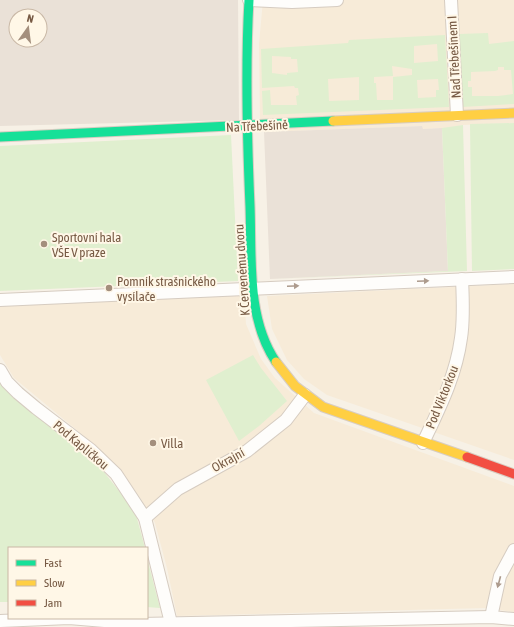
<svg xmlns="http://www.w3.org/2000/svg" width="514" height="627" font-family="'Asap Condensed',sans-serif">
  <rect width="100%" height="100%" fill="#f7f1e6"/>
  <g fill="#f7ebd8">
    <path d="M263,0H514V123L463,125L449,128L422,129V126L264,132L260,120L259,44Z"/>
    <path d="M514,284V460L327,395L304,379L287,360L272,329L267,296Z"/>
    <path d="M244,294L246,324L261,359L275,378L314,413L514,486V612L486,608L177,616L167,568L155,523L141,499L121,472L96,446L14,378L0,355V306Z"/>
  </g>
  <g fill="#eae1d7" fill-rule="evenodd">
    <path d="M0,0H238L239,120L0,126ZM16,16H40V40H16Z"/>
    <path d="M422,126L423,129L442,128L448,271L270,279L264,132Z"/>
  </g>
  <g fill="#e0efcf" fill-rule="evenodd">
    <path d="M488,33L489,44L514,41V104L462,107L459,34ZM498,67H504V70H511L513,94L498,96H472V87H468V81H471V72L495,71L498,70Z"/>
    <path d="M445,35L449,107L263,115L262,91L270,90L271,105H297L296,96L299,95L298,88H295L294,86L262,88L261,49L348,43L349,40ZM437,44L438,61L414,63V46ZM272,56L291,57V59H297L298,72L287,73V75L272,73ZM392,66L412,69V75L393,77V100H377L376,83H374V77L393,76ZM359,77V100L329,101L328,79ZM438,79L439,90H436V97L418,98L417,80Z"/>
    <path d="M514,123V269L472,271L470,124Z"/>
    <path d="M463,125L467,271L270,279L448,271L442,128Z"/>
    <path d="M231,135L238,281L0,291V146Z"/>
    <path d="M253,355L261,368L287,401L259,426L239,441L206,380Z"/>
    <path d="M0,382L13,397L92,457L135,511L145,548H9V602H0Z"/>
    <path d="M147,558L160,608L147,607Z"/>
  </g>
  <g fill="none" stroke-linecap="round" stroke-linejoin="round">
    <g stroke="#d6ccc1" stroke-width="14">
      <g id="street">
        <path d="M249,0L292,2L337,0"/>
        <path d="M451,0L457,115"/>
        <path d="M0,300L514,277"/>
        <path d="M0,370L7,382L18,393L36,408L91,450L116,474L145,518L171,623"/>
        <path d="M423,443C439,409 456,376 461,338C464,319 463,299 462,279"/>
        <path d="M145,518L178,489L247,451L286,420L305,395"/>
        <path d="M491,617L500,576L514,550"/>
        <path d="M0,621L69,618L140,624L491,617L514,619"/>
      </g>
    </g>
    <g stroke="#d8cdc2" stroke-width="11">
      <g id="fast">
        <path d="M249,0C245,69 247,137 250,206C252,257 246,318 276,362"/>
        <path d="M0,137L333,121"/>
      </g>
    </g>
    <g stroke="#d8cdc2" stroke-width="11">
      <g id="slow">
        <path d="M333,121L514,113"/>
        <path d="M276,362L295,386L323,407L467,457"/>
      </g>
    </g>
    <g stroke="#d8cdc2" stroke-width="11">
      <path id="jam" d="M467,457L514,474"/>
    </g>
    <use href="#street" stroke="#fefdfb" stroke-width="12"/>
    <use href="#fast" stroke="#16e098" stroke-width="9"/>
    <use href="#slow" stroke="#ffcf43" stroke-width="9"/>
    <use href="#jam" stroke="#f24e42" stroke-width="9"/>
  </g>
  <defs><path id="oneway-solid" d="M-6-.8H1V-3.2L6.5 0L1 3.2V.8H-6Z"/></defs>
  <g fill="#ad9b8d">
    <use href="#oneway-solid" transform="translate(423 281) rotate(-2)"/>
    <use href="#oneway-solid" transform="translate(293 286) rotate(-2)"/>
    <use href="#oneway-solid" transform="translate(499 582) rotate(105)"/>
  </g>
  <g fill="#a48f7d" stroke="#fff7e7" stroke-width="1.5">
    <circle cx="44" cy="244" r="4"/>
    <circle cx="109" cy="288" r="4"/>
    <circle cx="153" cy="443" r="4"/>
  </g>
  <g text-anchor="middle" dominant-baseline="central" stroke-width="4" stroke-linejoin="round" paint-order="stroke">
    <g font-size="13" fill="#775a44" stroke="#fff7e7">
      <text transform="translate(454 57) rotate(-93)">Nad Třebešínem I</text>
      <text transform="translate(257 126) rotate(-3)">Na Třebešíně</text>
      <text transform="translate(242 270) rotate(-94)">K Červenému dvoru</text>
      <text transform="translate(442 397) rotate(-68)">Pod Viktorkou</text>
      <text transform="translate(81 445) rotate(40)">Pod Kapličkou</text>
      <text transform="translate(228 460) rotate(-29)">Okrajní</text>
    </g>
    <g font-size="13" fill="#775a44" stroke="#fff7e7" text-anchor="start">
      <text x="52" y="237">Sportovní hala<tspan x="52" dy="15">VŠE V praze</tspan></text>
      <text x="117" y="281">Pomník strašnického<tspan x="117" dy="15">vysílače</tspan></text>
      <text x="161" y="443">Villa</text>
    </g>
  </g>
  <rect x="8" y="547" width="140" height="72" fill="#fff7e7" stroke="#c9b8a6"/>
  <rect x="16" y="560" width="20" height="6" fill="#16e098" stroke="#c9b8a6"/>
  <text x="44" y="567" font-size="12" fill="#775a44">Fast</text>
  <rect x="16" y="580" width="20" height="6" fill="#ffcf43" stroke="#c9b8a6"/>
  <text x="44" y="587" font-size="12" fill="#775a44">Slow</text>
  <rect x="16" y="600" width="20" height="6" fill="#f24e42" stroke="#c9b8a6"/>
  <text x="44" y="607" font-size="12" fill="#775a44">Jam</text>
  <g transform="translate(28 28) rotate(14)"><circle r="19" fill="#fff7e7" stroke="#c9b8a6"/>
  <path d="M0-3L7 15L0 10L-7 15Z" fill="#a48f7d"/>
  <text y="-6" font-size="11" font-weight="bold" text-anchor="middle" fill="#775a44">N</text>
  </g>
</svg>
